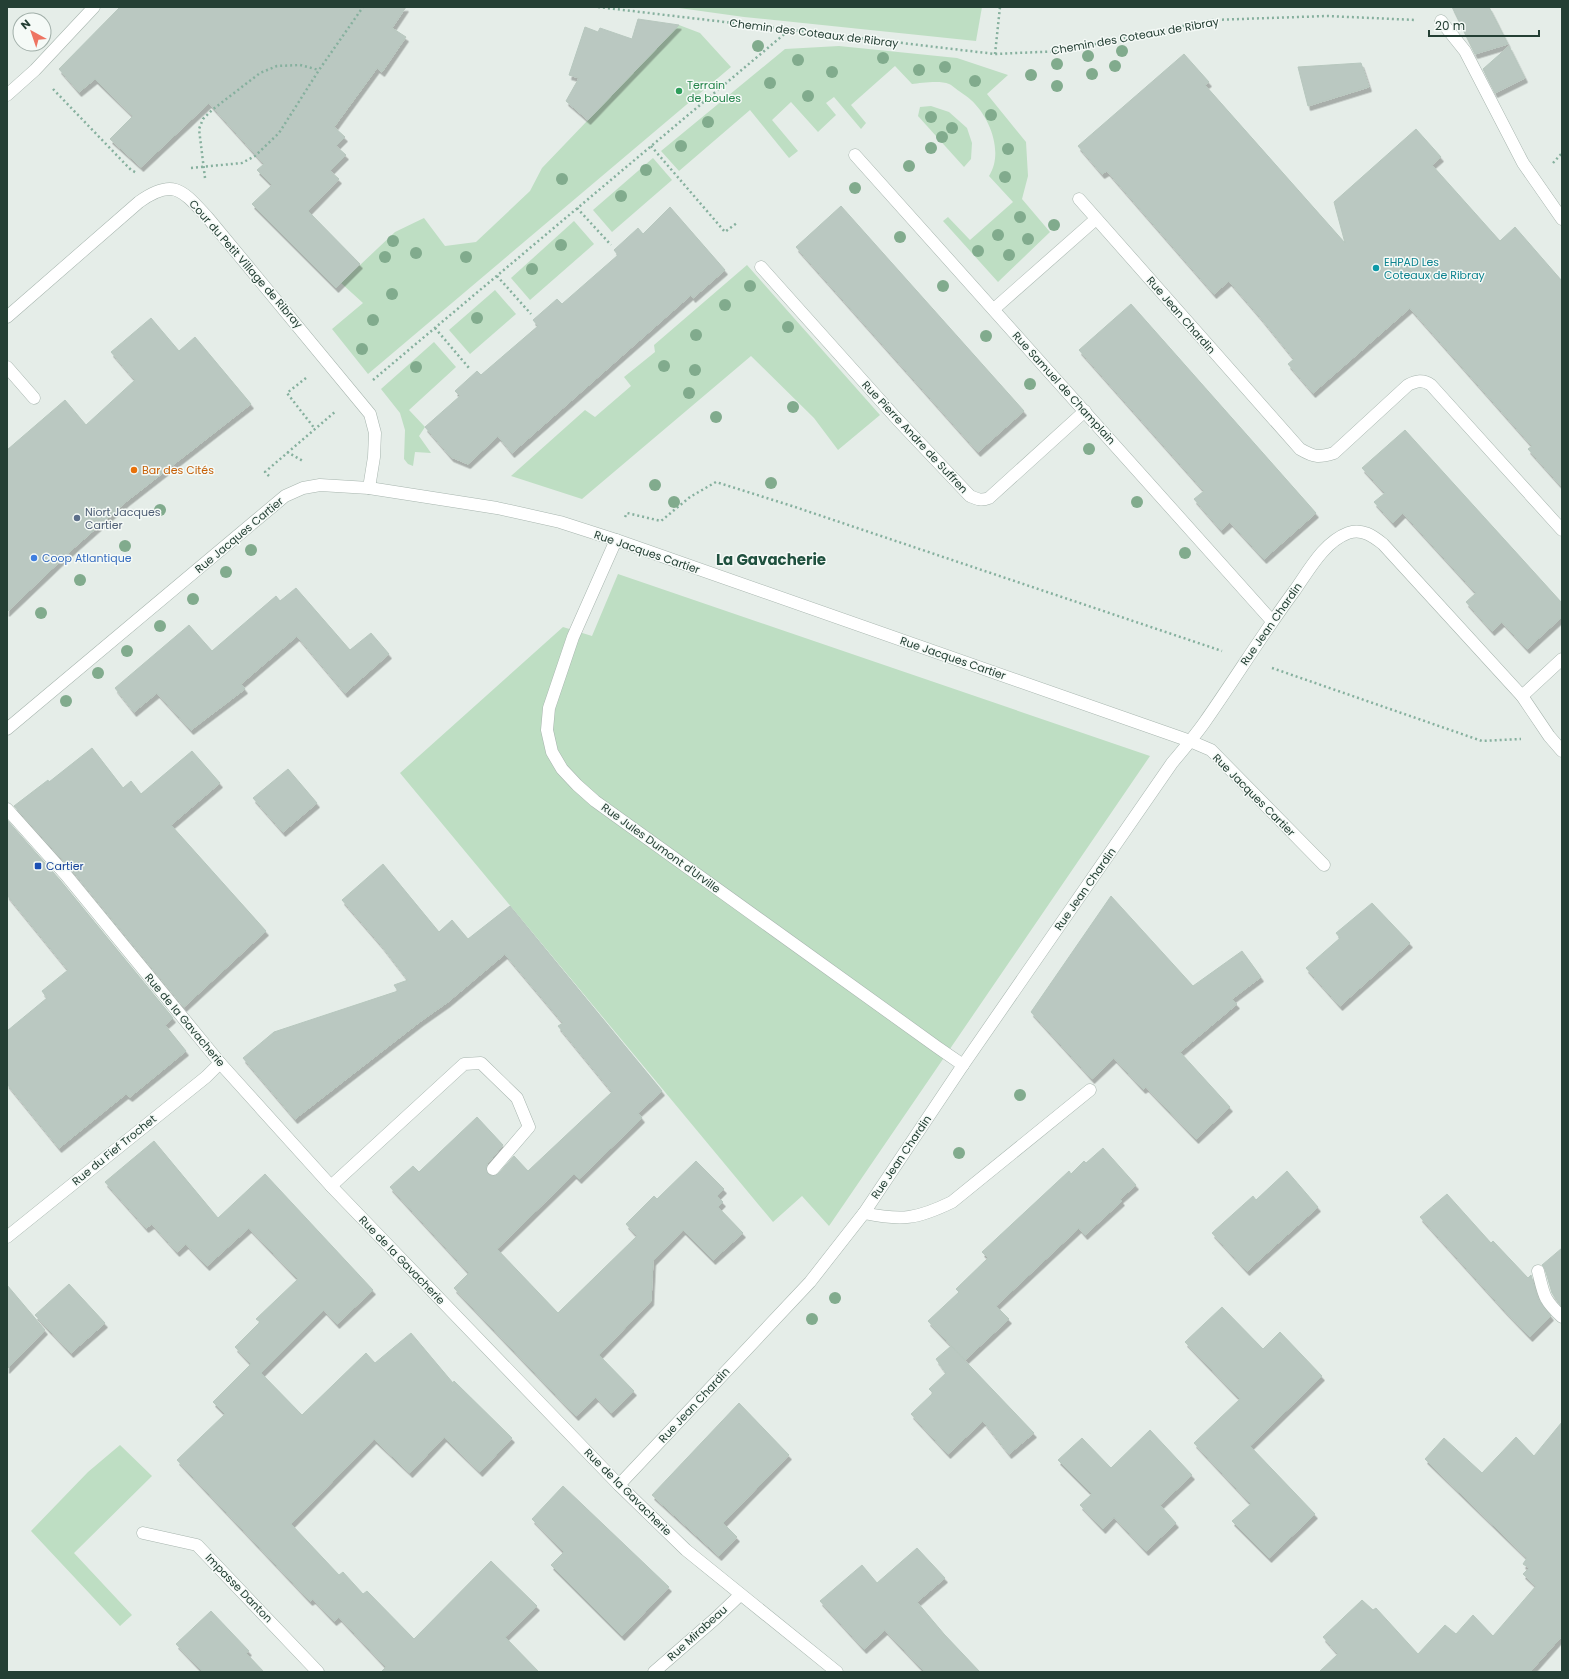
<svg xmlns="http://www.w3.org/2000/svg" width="1569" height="1679" font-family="Poppins,sans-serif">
  <defs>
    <filter id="shadow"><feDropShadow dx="2.5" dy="4.5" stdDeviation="0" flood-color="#0004"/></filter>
  </defs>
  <rect width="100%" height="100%" fill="#e5ede8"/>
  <g fill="#bedec3">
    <path d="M672,7H982L976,41L744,17Z"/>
    <path d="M679,25L700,33L731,67L368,374L332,329L363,303L341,283L395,232L424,218L445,246L476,242L530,191L542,168Z"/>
    <path d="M839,46L957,58L1008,75L987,94L1026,142L1028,176L1022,199L1050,232L998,282L943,221L948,217L970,240L1013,202L989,176C1004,153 990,117 971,100C968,97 963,94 959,91C956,89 952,85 949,84C940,80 921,83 912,84L895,66L851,105L866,123L861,129L834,97L826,103L836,115L818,132L791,102L772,120L798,151L789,158L750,110L679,171L661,151L785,49Z"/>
    <path d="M931,106L949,112L967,128L972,143L971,159L964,167L918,116L920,107Z"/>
    <path d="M653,158L672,180L612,232L593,210Z"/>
    <path d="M574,221L594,244L530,300L511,278Z"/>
    <path d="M747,265L880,415L838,450L814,418L751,356L582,499L511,476L585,410L595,417L631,386L624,377L655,352L654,345Z"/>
    <path d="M495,290L516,314L470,354L449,330Z"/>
    <path d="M434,342L456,367L409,410L425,427L419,436L431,453L415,452L413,466L408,464L404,459L405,430L400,413L381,389Z"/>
    <path d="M618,574L1150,756L829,1226L802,1196L773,1222L400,773L563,627L592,636Z"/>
    <path d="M120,1445L152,1476L74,1553L132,1615L120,1626L31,1531L88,1472Z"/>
  </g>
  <g fill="#bac8c1" stroke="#b7c7be" filter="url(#shadow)">
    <path d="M120,7H406L392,28L406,37L382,72L377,68L334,127L345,137L336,146L346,155L330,171L339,179L308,211L360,264L336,288L252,204L272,185L257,170L264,164L209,103L141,167L110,139L133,116L95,79L79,92L59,69Z"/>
    <path d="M1452,7H1489L1508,44L1475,54Z"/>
    <path d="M638,19L679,25L588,120L566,101L579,78L569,75L585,27L598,32L600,28L632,39Z"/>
    <path d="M1509,46L1525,78L1495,93L1483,69Z"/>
    <path d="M1184,54L1209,82L1205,85L1345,243L1334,202L1416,129L1441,157L1432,165L1500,241L1515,227L1562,281V487L1528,449L1532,446L1410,308L1313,393L1288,364L1294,359L1260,317L1229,281L1214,294L1107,171L1102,174L1078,146Z"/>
    <path d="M1361,63L1369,87L1308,106L1298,67Z"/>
    <path d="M841,206L1024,411L978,452L796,247Z"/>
    <path d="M670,207L725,270L693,298L691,295L512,453L498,436L468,464L451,457L425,427L460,396L455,391L477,371L481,375L538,326L533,320L557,299L562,304L618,255L614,250L638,228L643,234Z"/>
    <path d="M1131,304L1316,513L1264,559L1230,522L1221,530L1194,499L1204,491L1079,350Z"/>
    <path d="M151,318L179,351L195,337L251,404L127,501L75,547L7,612V450L65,400L86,425L135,380L111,352Z"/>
    <path d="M1405,430L1562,603V617L1527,649L1502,622L1492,631L1466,602L1476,593L1403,513L1393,523L1374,502L1385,493L1362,468Z"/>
    <path d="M296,588L350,650L371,633L389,654L345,693L297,636L241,684L245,689L191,730L157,693L134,712L115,688L189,625L212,651L276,596L280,601Z"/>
    <path d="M92,748L123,788L131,781L141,794L192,751L220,783L171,825L266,931L184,1007L72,870L14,806L48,780L49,782Z"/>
    <path d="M288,769L317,803L283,832L253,798Z"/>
    <path d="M7,820L60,880L173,1018L165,1025L186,1051L130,1097L126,1094L59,1148L7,1084V1031L47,998L42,991L68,970L7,895Z"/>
    <path d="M383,864L439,932L452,920L468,939L510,906L662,1091L638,1113L642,1118L579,1179L574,1174L497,1249L558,1313L637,1236L626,1224L654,1196L657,1199L696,1161L724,1189L717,1196L723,1202L718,1207L743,1233L713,1260L683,1230L653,1261L651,1301L599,1355L634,1391L611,1413L596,1397L576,1416L454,1288L469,1273L390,1187L413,1166L419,1172L477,1117L503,1145L487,1164L486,1168L488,1174L492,1176L498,1174L514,1156L528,1171L612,1092L558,1026L563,1023L505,954L448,1002L421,1021L295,1119L243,1058L274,1032L398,991L394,985L408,980L381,945L342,900Z"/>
    <path d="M1111,896L1193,986L1242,951L1261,977L1232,999L1237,1004L1180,1052L1230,1107L1196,1139L1146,1087L1143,1089L1114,1058L1092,1079L1031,1012Z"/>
    <path d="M1372,903L1410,943L1340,1006L1306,968L1340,938L1336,933Z"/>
    <path d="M154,1141L218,1218L265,1174L373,1290L337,1324L324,1310L261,1373L302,1415L366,1353L375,1363L411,1333L453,1383L454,1381L512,1438L480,1472L444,1437L410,1473L374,1439L291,1524L339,1575L343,1572L363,1594L367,1591L414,1639L491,1561L537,1606L505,1637L539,1672H381L386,1667L339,1617L334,1621L313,1599L310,1601L177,1460L225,1414L213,1402L251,1364L235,1347L260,1322L256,1319L298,1279L249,1228L207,1266L186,1244L177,1252L152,1224L146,1228L105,1182Z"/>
    <path d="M1103,1148L1136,1185L1120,1199L1122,1201L1085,1235L1079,1228L996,1306L1009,1319L965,1360L928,1321L959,1292L956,1289L988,1258L982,1252L1069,1171L1071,1174L1084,1161L1086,1163Z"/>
    <path d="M1287,1171L1318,1207L1247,1271L1212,1233L1253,1196L1256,1200Z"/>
    <path d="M1447,1194L1491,1243L1493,1241L1528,1278L1531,1275L1538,1299L1551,1316L1530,1337L1505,1311L1420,1217Z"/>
    <path d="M1562,1248V1305L1561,1306L1552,1293L1545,1269L1542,1265Z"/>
    <path d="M69,1284L105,1323L71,1353L35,1315Z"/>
    <path d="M7,1285L45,1330L7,1369Z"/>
    <path d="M1222,1307L1263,1349L1280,1332L1322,1376L1250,1446L1315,1514L1269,1558L1232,1521L1251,1504L1194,1443L1240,1399L1185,1342Z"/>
    <path d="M951,1346L1034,1433L1009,1454L983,1421L948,1454L911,1414L933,1393L929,1389L946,1373L936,1359Z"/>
    <path d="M739,1403L789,1455L723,1523L737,1537L719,1556L652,1495Z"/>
    <path d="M1562,1422V1636L1530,1672H1319L1338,1654L1323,1637L1362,1600L1373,1610L1376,1608L1418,1654L1445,1625L1456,1634L1473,1615L1493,1636L1536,1586L1523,1574L1529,1568L1523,1564L1527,1558L1425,1459L1444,1438L1482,1473L1516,1437L1534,1456Z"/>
    <path d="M1150,1430L1192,1475L1160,1505L1176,1523L1146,1551L1114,1517L1103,1529L1080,1505L1092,1494L1058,1460L1082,1438L1111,1468Z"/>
    <path d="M563,1486L669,1587L622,1636L551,1565L564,1552L532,1519Z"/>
    <path d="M917,1548L945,1578L917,1602L944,1634L980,1672H925L885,1630L864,1649L820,1601L862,1565L877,1583Z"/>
    <path d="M211,1611L249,1651L246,1653L264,1672H203L176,1644Z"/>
  </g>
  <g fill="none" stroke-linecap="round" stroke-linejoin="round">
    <g stroke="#a7b5ae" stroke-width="13">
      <g id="service">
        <path d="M616,540L573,637L549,708L547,730L552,752L562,769L577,785L595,801L937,1047L963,1065"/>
        <path d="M331,1186L464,1064L481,1063L517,1098L529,1127L493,1169"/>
        <path d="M864,1213C902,1221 917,1219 952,1202L1090,1090"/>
      </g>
    </g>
    <g stroke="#a7b5ae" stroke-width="13">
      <g id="minor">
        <path d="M1441,21L1465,51L1523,163L1562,219"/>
        <path d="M855,155L1272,621"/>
        <path d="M1079,199L1300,449C1314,457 1318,458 1334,453L1408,385C1416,381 1423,379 1431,385L1562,530"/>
        <path d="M761,267L897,419L970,496C977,499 981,501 989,498L1085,411"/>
        <path d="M994,309L1096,219"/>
        <path d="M7,317L139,202C174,177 183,191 208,218L370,414L375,433L374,457L369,488"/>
        <path d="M7,367L34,398"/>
        <path d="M1522,696L1562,659"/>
        <path d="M7,729L285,496L303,488L320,485L369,488L497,508L560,522L616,540L1190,741L1211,750L1324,865"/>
        <path d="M7,809L66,875L220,1063L331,1186L383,1240L619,1485L686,1550L837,1672"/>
        <path d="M7,1237L206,1077L220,1063"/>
        <path d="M1538,1271C1544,1295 1543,1299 1562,1317"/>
        <path d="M619,1485L810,1282L864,1213L963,1065L1172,763C1183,750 1194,737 1204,723C1235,679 1263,633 1295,590C1309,570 1324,542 1348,533C1362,528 1373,536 1383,544L1522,696L1549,736L1562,751"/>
        <path d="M143,1533L197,1545L318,1672"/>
        <path d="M654,1672L716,1618L740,1595"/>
      </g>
    </g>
    <g stroke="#a7b5ae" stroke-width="13">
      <path id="tertiary" d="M7,95L35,70L94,7"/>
    </g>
    <g stroke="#86b09e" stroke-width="2.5" stroke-dasharray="2 3" stroke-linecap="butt">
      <path d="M598,7L995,54L1062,51L1212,20L1327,16L1416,20"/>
      <path d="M995,54L1000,7"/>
      <path d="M53,89L131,170L137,173"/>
      <path d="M651,146L725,232L737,223"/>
      <path d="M1553,163L1562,153"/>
      <path d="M191,168L242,163L255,156L279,133L319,70L363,7"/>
      <path d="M205,178L199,129L203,119L212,110L260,73L277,66L300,65L319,70"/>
      <path d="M577,208L611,245"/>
      <path d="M497,276L531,314"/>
      <path d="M435,328L469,368"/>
      <path d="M306,378L287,393L315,429"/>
      <path d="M373,380L788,31"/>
      <path d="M287,452L303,461"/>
      <path d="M269,476L265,472L336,411"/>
      <path d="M625,517L627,513L661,521L690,497L716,482L792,506L1222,651"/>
      <path d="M1272,668L1482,741L1521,739"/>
    </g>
    <use href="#service" stroke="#fff" stroke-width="12"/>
    <use href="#minor" stroke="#fff" stroke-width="12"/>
    <use href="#tertiary" stroke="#fff" stroke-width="12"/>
  </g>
  <g fill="#81ab8d">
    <circle cx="758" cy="46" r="6"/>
    <circle cx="1122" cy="51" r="6"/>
    <circle cx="1088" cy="56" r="6"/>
    <circle cx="883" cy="58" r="6"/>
    <circle cx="798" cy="60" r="6"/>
    <circle cx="1057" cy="64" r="6"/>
    <circle cx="1115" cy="66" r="6"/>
    <circle cx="945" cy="67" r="6"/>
    <circle cx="919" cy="70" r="6"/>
    <circle cx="832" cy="72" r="6"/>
    <circle cx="1092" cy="74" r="6"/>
    <circle cx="1031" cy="75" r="6"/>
    <circle cx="975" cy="81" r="6"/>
    <circle cx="770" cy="83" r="6"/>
    <circle cx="1057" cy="86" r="6"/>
    <circle cx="808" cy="96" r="6"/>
    <circle cx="991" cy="115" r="6"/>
    <circle cx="931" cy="117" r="6"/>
    <circle cx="708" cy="122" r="6"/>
    <circle cx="952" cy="128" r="6"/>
    <circle cx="942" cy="137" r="6"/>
    <circle cx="681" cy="146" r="6"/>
    <circle cx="931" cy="148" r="6"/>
    <circle cx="1008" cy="149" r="6"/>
    <circle cx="909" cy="166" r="6"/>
    <circle cx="646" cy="170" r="6"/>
    <circle cx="1005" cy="177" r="6"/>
    <circle cx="562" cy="179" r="6"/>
    <circle cx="855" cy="188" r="6"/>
    <circle cx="621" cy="196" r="6"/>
    <circle cx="1020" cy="217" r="6"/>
    <circle cx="1054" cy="225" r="6"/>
    <circle cx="998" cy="235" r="6"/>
    <circle cx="900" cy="237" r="6"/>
    <circle cx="1028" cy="239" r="6"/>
    <circle cx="393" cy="241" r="6"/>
    <circle cx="561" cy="245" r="6"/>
    <circle cx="978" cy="251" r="6"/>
    <circle cx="416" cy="253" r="6"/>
    <circle cx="1009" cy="255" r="6"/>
    <circle cx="385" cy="257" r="6"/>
    <circle cx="466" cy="257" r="6"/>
    <circle cx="532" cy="269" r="6"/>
    <circle cx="750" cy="286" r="6"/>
    <circle cx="943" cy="286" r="6"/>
    <circle cx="392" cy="294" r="6"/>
    <circle cx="725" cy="305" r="6"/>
    <circle cx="477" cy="318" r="6"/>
    <circle cx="373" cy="320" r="6"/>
    <circle cx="788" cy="327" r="6"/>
    <circle cx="696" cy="335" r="6"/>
    <circle cx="986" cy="336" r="6"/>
    <circle cx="362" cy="349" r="6"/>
    <circle cx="664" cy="366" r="6"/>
    <circle cx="416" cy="367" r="6"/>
    <circle cx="695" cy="370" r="6"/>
    <circle cx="1030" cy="384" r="6"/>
    <circle cx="689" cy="393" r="6"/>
    <circle cx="793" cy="407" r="6"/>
    <circle cx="716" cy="417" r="6"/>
    <circle cx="1089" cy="449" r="6"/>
    <circle cx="771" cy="483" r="6"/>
    <circle cx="655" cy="485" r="6"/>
    <circle cx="674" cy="502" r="6"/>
    <circle cx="1137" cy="502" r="6"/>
    <circle cx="160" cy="510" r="6"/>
    <circle cx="125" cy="546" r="6"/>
    <circle cx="251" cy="550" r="6"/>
    <circle cx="1185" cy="553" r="6"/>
    <circle cx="226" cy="572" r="6"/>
    <circle cx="80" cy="580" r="6"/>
    <circle cx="193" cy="599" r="6"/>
    <circle cx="41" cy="613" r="6"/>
    <circle cx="160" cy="626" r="6"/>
    <circle cx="127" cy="651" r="6"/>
    <circle cx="98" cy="673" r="6"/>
    <circle cx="66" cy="701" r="6"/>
    <circle cx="1020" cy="1095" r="6"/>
    <circle cx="959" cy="1153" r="6"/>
    <circle cx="835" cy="1298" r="6"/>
    <circle cx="812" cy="1319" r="6"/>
  </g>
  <circle fill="#2e9e5b" stroke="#f5faf7" stroke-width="1.5" cx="679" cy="91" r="4"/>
  <circle fill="#0f9aa8" stroke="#f5faf7" stroke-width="1.5" cx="1376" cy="268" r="4"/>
  <circle fill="#e8710a" stroke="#f5faf7" stroke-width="1.5" cx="134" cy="470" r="4"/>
  <circle fill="#5c6f8a" stroke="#f5faf7" stroke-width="1.5" cx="77" cy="518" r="4"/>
  <circle fill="#3f7fe0" stroke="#f5faf7" stroke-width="1.5" cx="34" cy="558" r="4"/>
  <rect fill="#1a4fb4" stroke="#f5faf7" stroke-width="1.5" x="34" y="862" width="8" height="8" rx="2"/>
  <g text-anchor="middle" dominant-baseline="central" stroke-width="3" stroke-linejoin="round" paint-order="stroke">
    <g font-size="11" fill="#243f34" stroke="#f5faf7">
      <text transform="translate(814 33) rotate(7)">Chemin des Coteaux de Ribray</text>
      <text transform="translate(1135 36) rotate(-10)">Chemin des Coteaux de Ribray</text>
      <text transform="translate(246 264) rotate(49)">Cour du Petit Village de Ribray</text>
      <text transform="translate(1181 315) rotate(49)">Rue Jean Chardin</text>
      <text transform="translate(1064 388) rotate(48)">Rue Samuel de Champlain</text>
      <text transform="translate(915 437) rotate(47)">Rue Pierre Andre de Suffren</text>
      <text transform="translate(239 535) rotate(-40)">Rue Jacques Cartier</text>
      <text transform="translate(647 552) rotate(19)">Rue Jacques Cartier</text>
      <text transform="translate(1271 624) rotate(-55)">Rue Jean Chardin</text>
      <text transform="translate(953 658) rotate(19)">Rue Jacques Cartier</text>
      <text transform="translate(1254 795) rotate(45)">Rue Jacques Cartier</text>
      <text transform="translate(661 848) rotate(36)">Rue Jules Dumont d'Urville</text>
      <text transform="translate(1085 889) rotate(-55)">Rue Jean Chardin</text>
      <text transform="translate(185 1020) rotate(50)">Rue de la Gavacherie</text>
      <text transform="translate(114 1150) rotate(-39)">Rue du Fief Trochet</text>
      <text transform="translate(901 1157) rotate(-56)">Rue Jean Chardin</text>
      <text transform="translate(402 1260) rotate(46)">Rue de la Gavacherie</text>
      <text transform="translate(694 1405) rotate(-47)">Rue Jean Chardin</text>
      <text transform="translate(628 1492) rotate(45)">Rue de la Gavacherie</text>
      <text transform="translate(239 1588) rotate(46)">Impasse Danton</text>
      <text transform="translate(697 1633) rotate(-42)">Rue Mirabeau</text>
    </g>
    <g font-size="11" fill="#27864d" stroke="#f5faf7" text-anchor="start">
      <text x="687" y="85">Terrain<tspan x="687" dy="13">de boules</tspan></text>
    </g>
    <g font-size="11" fill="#0d838f" stroke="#f5faf7" text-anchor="start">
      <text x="1384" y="262">EHPAD Les<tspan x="1384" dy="13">Coteaux de Ribray</tspan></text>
    </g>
    <g font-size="11" fill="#c56008" stroke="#f5faf7" text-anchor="start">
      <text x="142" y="470">Bar des Cités</text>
    </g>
    <g font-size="11" fill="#4e5e75" stroke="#f5faf7" text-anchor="start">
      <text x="85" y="512">Niort Jacques<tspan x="85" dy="13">Cartier</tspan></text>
    </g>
    <g font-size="11" fill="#366cbe" stroke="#f5faf7" text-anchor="start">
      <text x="42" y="558">Coop Atlantique</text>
    </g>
    <g font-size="11" fill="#164399" stroke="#f5faf7" text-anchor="start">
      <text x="46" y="866">Cartier</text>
    </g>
    <g font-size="15" font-weight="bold" fill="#20513f" stroke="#f5faf7">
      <text x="771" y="559">La Gavacherie</text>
    </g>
  </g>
  <rect width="1569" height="1679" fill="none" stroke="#243f34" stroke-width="16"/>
  <g transform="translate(32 32) rotate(320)"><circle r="19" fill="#f5faf7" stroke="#a1afa9"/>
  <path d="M0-3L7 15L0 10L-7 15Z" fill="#ee7462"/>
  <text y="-6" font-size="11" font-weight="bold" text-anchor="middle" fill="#243f34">N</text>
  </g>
  <path d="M1429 30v6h110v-6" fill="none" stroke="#243f34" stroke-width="2"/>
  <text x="1435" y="30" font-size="12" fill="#243f34" stroke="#f5faf7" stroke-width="3" paint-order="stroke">20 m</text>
</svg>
